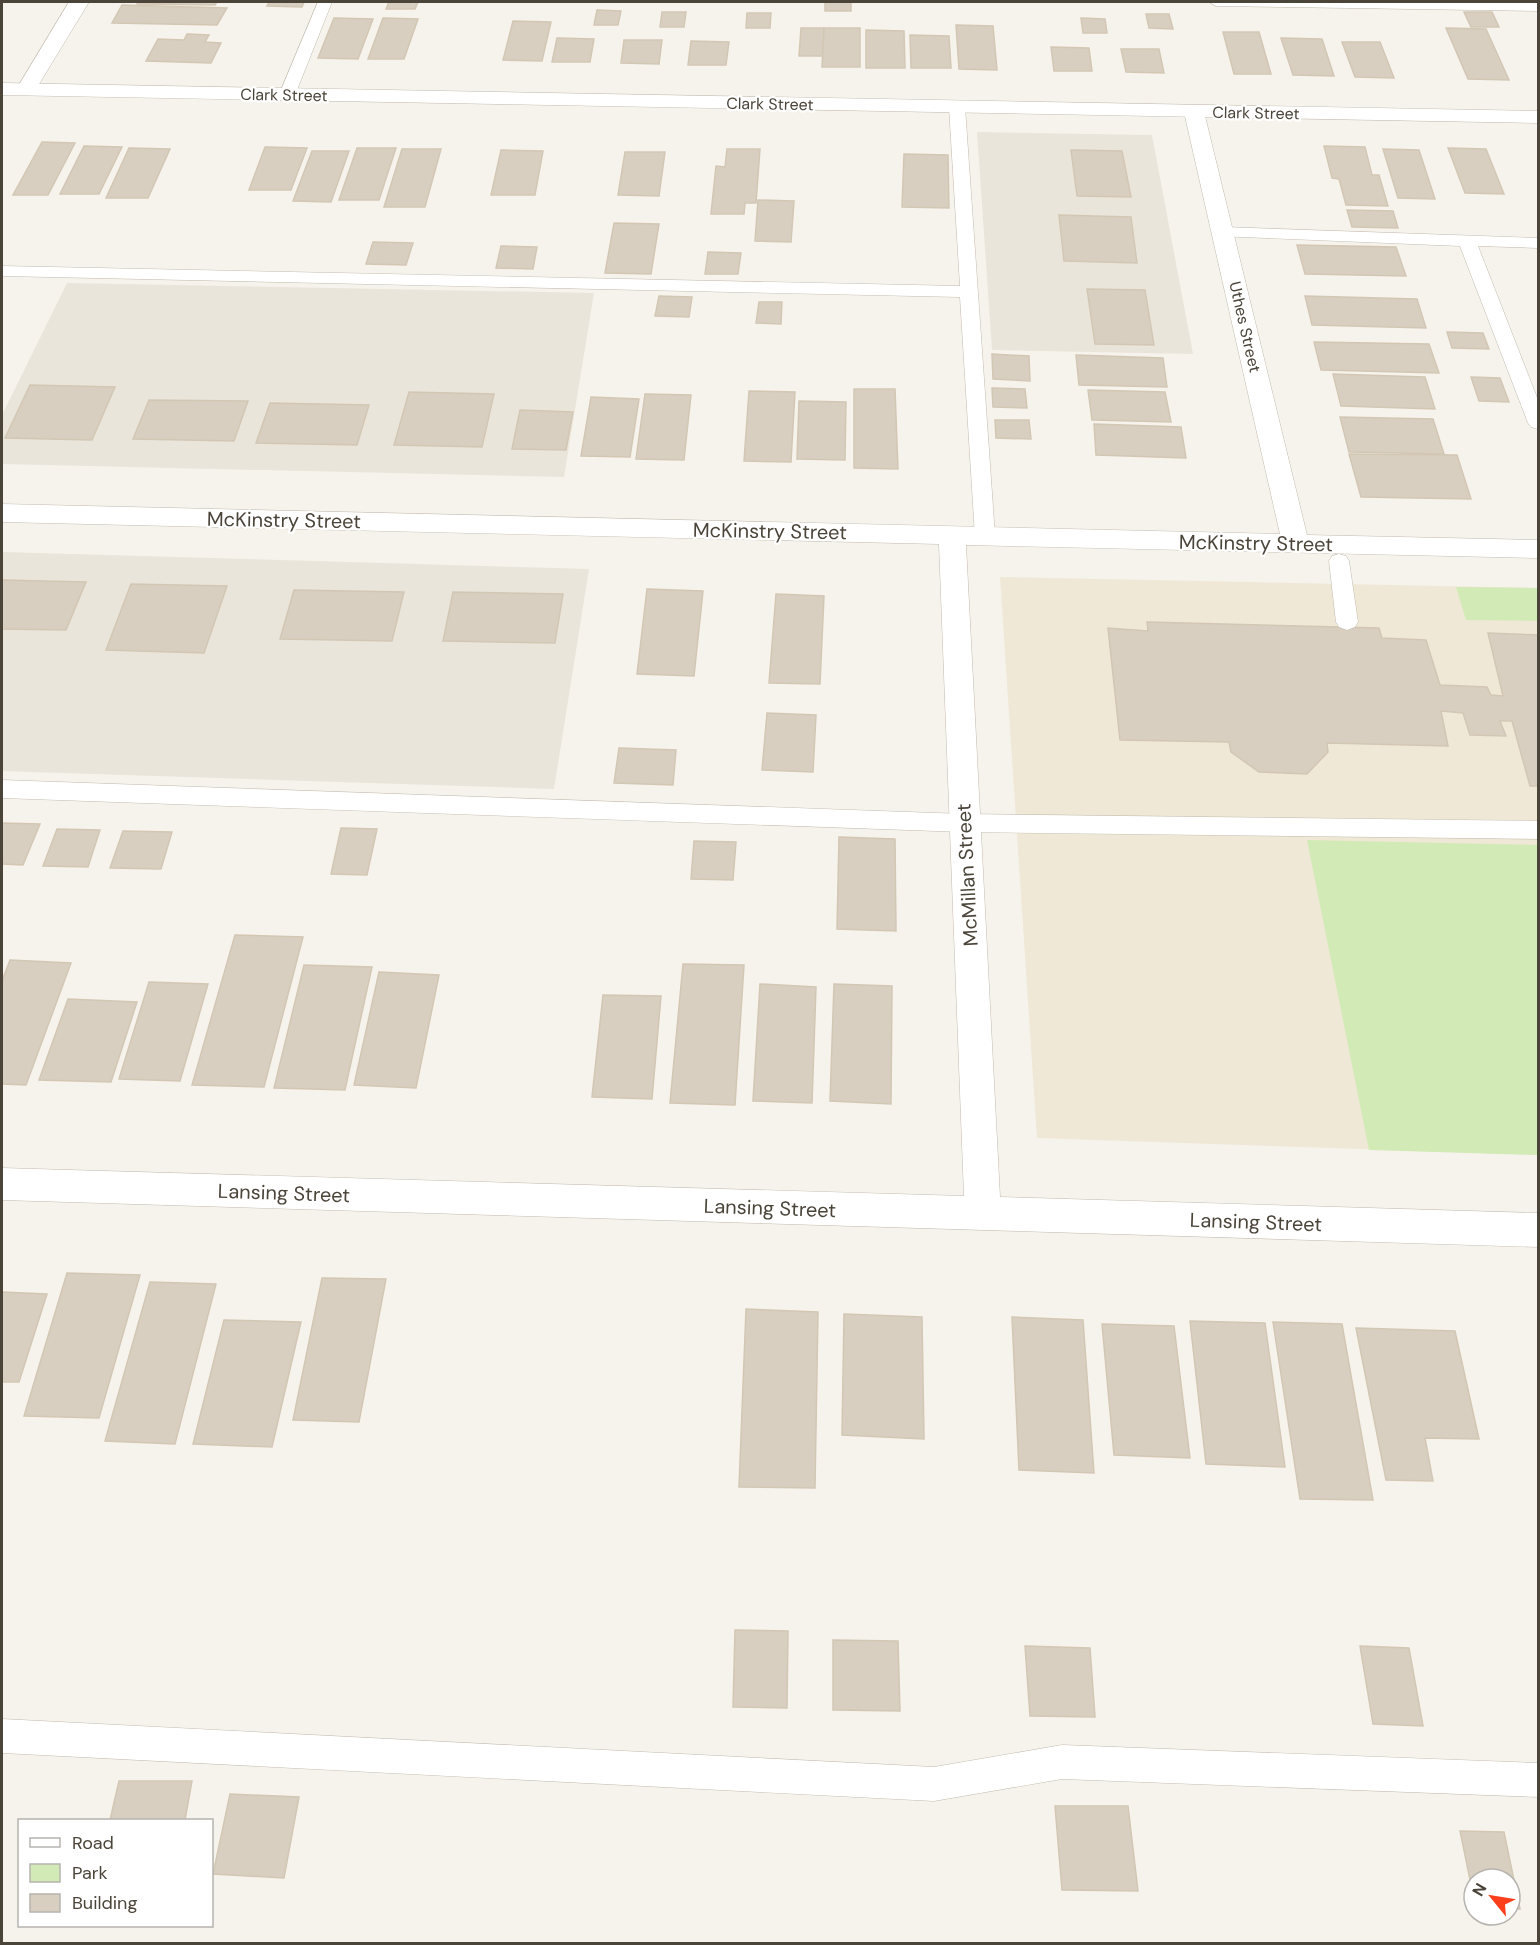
<svg xmlns="http://www.w3.org/2000/svg" width="1540" height="1945" font-family="'DM Sans',sans-serif">
  <rect width="100%" height="100%" fill="#f6f3ec"/>
  <g fill="#eae5da">
    <path d="M977,132L1152,135L1193,354L992,350Z"/>
    <path d="M67,283L594,293L564,477L2,464V415Z"/>
    <path d="M2,552L589,569L554,789L2,771Z"/>
  </g>
  <path fill="#efe8d6" d="M1000,577L1538,588V1155L1037,1138Z"/>
  <g fill="#d2eab5">
    <path d="M1456,587L1538,588V621L1466,620Z"/>
    <path d="M1307,840L1538,845V1155L1369,1150Z"/>
  </g>
  <g fill="#d8cfc1" stroke="#d3c7b4" stroke-width="1.5">
    <path d="M138,2H217L215,5L137,4Z"/>
    <path d="M269,2H304L302,7L267,6Z"/>
    <path d="M389,2H418L415,9H386Z"/>
    <rect x="825" y="2" width="26" height="9"/>
    <path d="M122,5L227,8L217,25L112,23Z"/>
    <path d="M597,10L621,11L618,25H594Z"/>
    <path d="M662,12H686L684,27H660Z"/>
    <path d="M1464,12H1492L1499,27H1471Z"/>
    <path d="M747,13H771L770,28H746Z"/>
    <path d="M1146,14H1169L1173,29L1149,28Z"/>
    <path d="M334,18L373,19L358,59L318,58Z"/>
    <path d="M383,18L418,19L404,59H368Z"/>
    <path d="M1081,18L1105,19L1107,33H1083Z"/>
    <path d="M513,21L551,22L542,61L503,60Z"/>
    <path d="M956,25L993,26L997,70L959,69Z"/>
    <path d="M801,28H824L823,56H799Z"/>
    <path d="M824,28H860V67H822Z"/>
    <path d="M1446,28L1486,29L1509,80L1468,79Z"/>
    <path d="M866,30L904,31L905,68H866Z"/>
    <path d="M1223,32H1259L1271,74H1234Z"/>
    <path d="M187,34L209,35L205,42L221,43L211,63L146,61L158,39L184,40Z"/>
    <path d="M910,35L949,36L951,68H911Z"/>
    <path d="M557,38L594,39L590,62H552Z"/>
    <path d="M1281,38L1322,39L1334,76L1293,75Z"/>
    <path d="M624,40H662L659,64L621,63Z"/>
    <path d="M691,41L729,42L726,65H688Z"/>
    <path d="M1342,42H1380L1394,78L1355,77Z"/>
    <path d="M1051,47L1089,48L1092,71H1054Z"/>
    <path d="M1121,49H1159L1164,73L1126,72Z"/>
    <path d="M42,142L75,143L48,195H13Z"/>
    <path d="M84,146L122,147L99,194H60Z"/>
    <path d="M1324,146L1365,147L1372,175H1379L1388,206L1346,205L1339,179L1332,178Z"/>
    <path d="M265,147L307,148L291,190H249Z"/>
    <path d="M129,148L170,149L148,198H106Z"/>
    <path d="M357,148H396L379,200H339Z"/>
    <path d="M1448,148L1486,149L1504,194L1465,193Z"/>
    <path d="M402,149H441L425,207H384Z"/>
    <path d="M727,149H760L756,203H745L744,214H711L716,166L725,167Z"/>
    <path d="M1383,149L1419,150L1435,199L1398,198Z"/>
    <path d="M501,150L543,151L535,195H491Z"/>
    <path d="M1071,150L1122,151L1131,197L1077,196Z"/>
    <path d="M312,151H349L331,202L293,201Z"/>
    <path d="M625,152H665L659,196L618,195Z"/>
    <path d="M904,154L948,155L949,208L902,207Z"/>
    <path d="M758,200L794,201L791,242L755,241Z"/>
    <path d="M1347,210L1393,211L1398,228L1352,227Z"/>
    <path d="M1059,215L1131,217L1137,263L1064,261Z"/>
    <path d="M614,223L659,224L651,274L605,273Z"/>
    <path d="M373,242L413,243L406,265L366,264Z"/>
    <path d="M1297,245L1396,247L1406,276L1305,274Z"/>
    <path d="M501,246L537,247L533,269L496,268Z"/>
    <path d="M708,252L741,253L738,274H705Z"/>
    <path d="M1087,289L1145,290L1154,345L1095,344Z"/>
    <path d="M659,296L692,297L689,317L655,316Z"/>
    <path d="M1305,296L1417,299L1426,328L1312,325Z"/>
    <path d="M759,302H782L781,324L756,323Z"/>
    <path d="M1447,332L1483,333L1489,349L1452,348Z"/>
    <path d="M1314,342L1429,344L1439,373L1321,370Z"/>
    <path d="M992,354L1029,356L1030,381L993,379Z"/>
    <path d="M1076,355L1163,358L1167,387L1079,385Z"/>
    <path d="M1333,374L1425,377L1435,409L1341,406Z"/>
    <path d="M1471,377L1500,378L1509,402L1479,401Z"/>
    <path d="M30,385L115,387L92,440L5,438Z"/>
    <path d="M992,388L1025,389L1027,408L993,407Z"/>
    <path d="M854,389H895L898,469L854,468Z"/>
    <path d="M1088,390L1165,392L1171,422L1092,420Z"/>
    <path d="M749,391L795,392L791,462L744,461Z"/>
    <path d="M409,392L494,394L482,447L394,445Z"/>
    <path d="M645,394L691,395L684,460L636,459Z"/>
    <path d="M591,397L639,399L630,457L581,456Z"/>
    <path d="M149,400L248,401L234,441L133,439Z"/>
    <path d="M799,401L846,402L845,460L797,459Z"/>
    <path d="M270,403L369,405L357,445L256,443Z"/>
    <path d="M520,410L573,412L566,450L512,449Z"/>
    <path d="M1340,417L1433,419L1444,454L1349,452Z"/>
    <path d="M995,420H1029L1031,439L996,438Z"/>
    <path d="M1094,424L1181,427L1186,458L1096,455Z"/>
    <path d="M1349,454L1457,455L1471,499L1361,497Z"/>
    <path d="M2,580L86,582L66,630L2,629Z"/>
    <path d="M131,584L227,586L204,653L106,650Z"/>
    <path d="M647,589L703,591L694,676L637,674Z"/>
    <path d="M294,590L404,592L392,641L280,639Z"/>
    <path d="M453,592L563,594L555,643L443,641Z"/>
    <path d="M776,594L824,596L820,684L769,683Z"/>
    <path d="M1147,622L1379,628L1382,638L1426,640L1440,685L1487,687L1491,695L1503,696L1488,633L1538,635V786H1530L1512,721H1500L1506,736L1470,735L1463,713L1441,711L1448,746L1327,743L1328,752L1307,774L1259,772L1231,752L1229,742L1120,740L1108,628L1148,631Z"/>
    <path d="M767,713L816,715L813,772L762,770Z"/>
    <path d="M619,748L676,750L673,785L614,783Z"/>
    <path d="M2,823L40,824L23,865L2,864Z"/>
    <path d="M341,828L377,829L367,875L331,874Z"/>
    <path d="M57,829L100,830L88,867L43,866Z"/>
    <path d="M123,831L172,832L161,869L110,868Z"/>
    <path d="M839,837L895,839L896,931L837,929Z"/>
    <path d="M694,841L736,842L733,880L691,879Z"/>
    <path d="M235,935L303,937L264,1087L192,1085Z"/>
    <path d="M10,960L71,963L26,1085L2,1084V981Z"/>
    <path d="M683,964L744,965L735,1105L670,1103Z"/>
    <path d="M304,965L372,967L345,1090L274,1088Z"/>
    <path d="M379,972L439,975L416,1088L354,1085Z"/>
    <path d="M149,982L208,984L180,1081L119,1079Z"/>
    <path d="M760,984L816,987L812,1103L753,1101Z"/>
    <path d="M834,984L892,986L891,1104L830,1101Z"/>
    <path d="M603,995L661,996L652,1099L592,1097Z"/>
    <path d="M68,999L137,1002L111,1082L39,1080Z"/>
    <path d="M67,1273L140,1275L99,1418L24,1416Z"/>
    <path d="M322,1278L386,1279L359,1422L293,1420Z"/>
    <path d="M150,1282L216,1284L175,1444L105,1441Z"/>
    <path d="M2,1292L47,1294L19,1382H2Z"/>
    <path d="M746,1309L818,1312L815,1488L739,1487Z"/>
    <path d="M844,1314L922,1317L924,1439L842,1435Z"/>
    <path d="M1012,1317L1083,1320L1094,1473L1019,1470Z"/>
    <path d="M224,1320L301,1322L272,1447L193,1444Z"/>
    <path d="M1190,1321L1265,1323L1285,1467L1206,1464Z"/>
    <path d="M1273,1322L1342,1324L1373,1500L1300,1499Z"/>
    <path d="M1102,1324L1174,1326L1190,1458L1114,1455Z"/>
    <path d="M1356,1328L1455,1331L1479,1439L1425,1438L1433,1481L1386,1480Z"/>
    <path d="M735,1630L788,1631L787,1708L733,1707Z"/>
    <path d="M833,1640L898,1641L900,1711L833,1710Z"/>
    <path d="M1025,1646L1090,1648L1095,1717L1030,1716Z"/>
    <path d="M1360,1646L1409,1648L1423,1726L1373,1724Z"/>
    <path d="M119,1781H192L185,1820H110Z"/>
    <path d="M230,1794L299,1797L284,1878L213,1874Z"/>
    <path d="M1055,1806H1128L1138,1891L1062,1890Z"/>
    <path d="M1460,1831L1504,1832L1520,1909H1510V1879H1474V1899Z"/>
  </g>
  <g fill="none" stroke-linecap="round" stroke-linejoin="round">
    <g stroke="#c2bbae" stroke-width="1">
      <g id="service">
        <path d="M318,2H332L295,95L287,100L281,98L279,95Z"/>
        <path d="M1209,2L1538,3V11L1216,6Z"/>
        <path d="M957,102L965,107L995,536L992,541L985,543L978,541L975,536L960,297L2,276V266L960,286L949,107Z"/>
        <path d="M1223,227L1538,238V248L1478,246L1538,400V429L1531,427L1528,423L1460,246L1217,236L1214,232L1217,228Z"/>
        <path d="M1339,554L1346,556L1349,561L1358,622L1355,627L1347,630L1339,627L1336,622L1329,561L1332,556Z"/>
        <path d="M2,780L964,814L1538,821V839L964,832L2,798Z"/>
        <path d="M2,1719L934,1767L1062,1745L1538,1763V1797L1062,1779L934,1801L2,1753Z"/>
      </g>
    </g>
    <g stroke="#c2bbae" stroke-width="1">
      <g id="minor">
        <path d="M69,2H89L33,94H19L16,90Z"/>
        <path d="M1194,106L1201,108L1204,112L1307,535L1538,540V558L966,545L1000,1197L1538,1213V1247L2,1200V1168L964,1196L939,544L2,522V504L1280,534L1184,112L1187,108Z"/>
      </g>
    </g>
    <g stroke="#c2bbae" stroke-width="1">
      <path id="tertiary" d="M2,83L1538,111V123L2,95Z"/>
    </g>
    <use href="#service" fill="#fff" fill-rule="evenodd"/>
    <use href="#minor" fill="#fff" fill-rule="evenodd"/>
    <use href="#tertiary" fill="#fff" fill-rule="evenodd"/>
  </g>
  <g text-anchor="middle" dominant-baseline="central" stroke-width="4.5" stroke-linejoin="round" paint-order="stroke">
    <g font-size="16" fill="#4b4439" stroke="#fff">
      <text transform="translate(284 95) rotate(1)">Clark Street</text>
      <text transform="translate(770 104) rotate(1)">Clark Street</text>
      <text transform="translate(1256 113) rotate(1)">Clark Street</text>
      <text transform="translate(1245 327) rotate(77)">Uthes Street</text>
    </g>
    <g font-size="20" fill="#4b4439" stroke="#fff">
      <text transform="translate(284 520) rotate(1)">McKinstry Street</text>
      <text transform="translate(770 531) rotate(1)">McKinstry Street</text>
      <text transform="translate(1256 543) rotate(1)">McKinstry Street</text>
      <text transform="translate(967 875) rotate(-93)">McMillan Street</text>
      <text transform="translate(284 1193) rotate(2)">Lansing Street</text>
      <text transform="translate(770 1208) rotate(2)">Lansing Street</text>
      <text transform="translate(1256 1222) rotate(2)">Lansing Street</text>
    </g>
  </g>
  <rect width="1540" height="1945" fill="none" stroke="#4b4439" stroke-width="6"/>
  <rect x="18" y="1819" width="195" height="108" fill="#ffffff" stroke="#b7b4b0" stroke-width="1.5"/>
  <rect x="30" y="1838" width="30" height="9" fill="#ffffff" stroke="#b7b4b0" stroke-width="1.5"/>
  <text x="72" y="1849" font-size="18" fill="#4b4439">Road</text>
  <rect x="30" y="1864" width="30" height="18" fill="#d2eab5" stroke="#b7b4b0" stroke-width="1.5"/>
  <text x="72" y="1879" font-size="18" fill="#4b4439">Park</text>
  <rect x="30" y="1894" width="30" height="18" fill="#d8cfc1" stroke="#b7b4b0" stroke-width="1.5"/>
  <text x="72" y="1909" font-size="18" fill="#4b4439">Building</text>
  <g transform="translate(1492 1897) rotate(300)"><circle r="28" fill="#ffffff" stroke="#b7b4b0" stroke-width="1.5"/>
  <path d="M0-4.5L10 22L0 15L-10 22Z" fill="#fc3f1d"/>
  <text y="-9" font-size="16" font-weight="bold" text-anchor="middle" fill="#4b4439">N</text>
  </g>
</svg>
